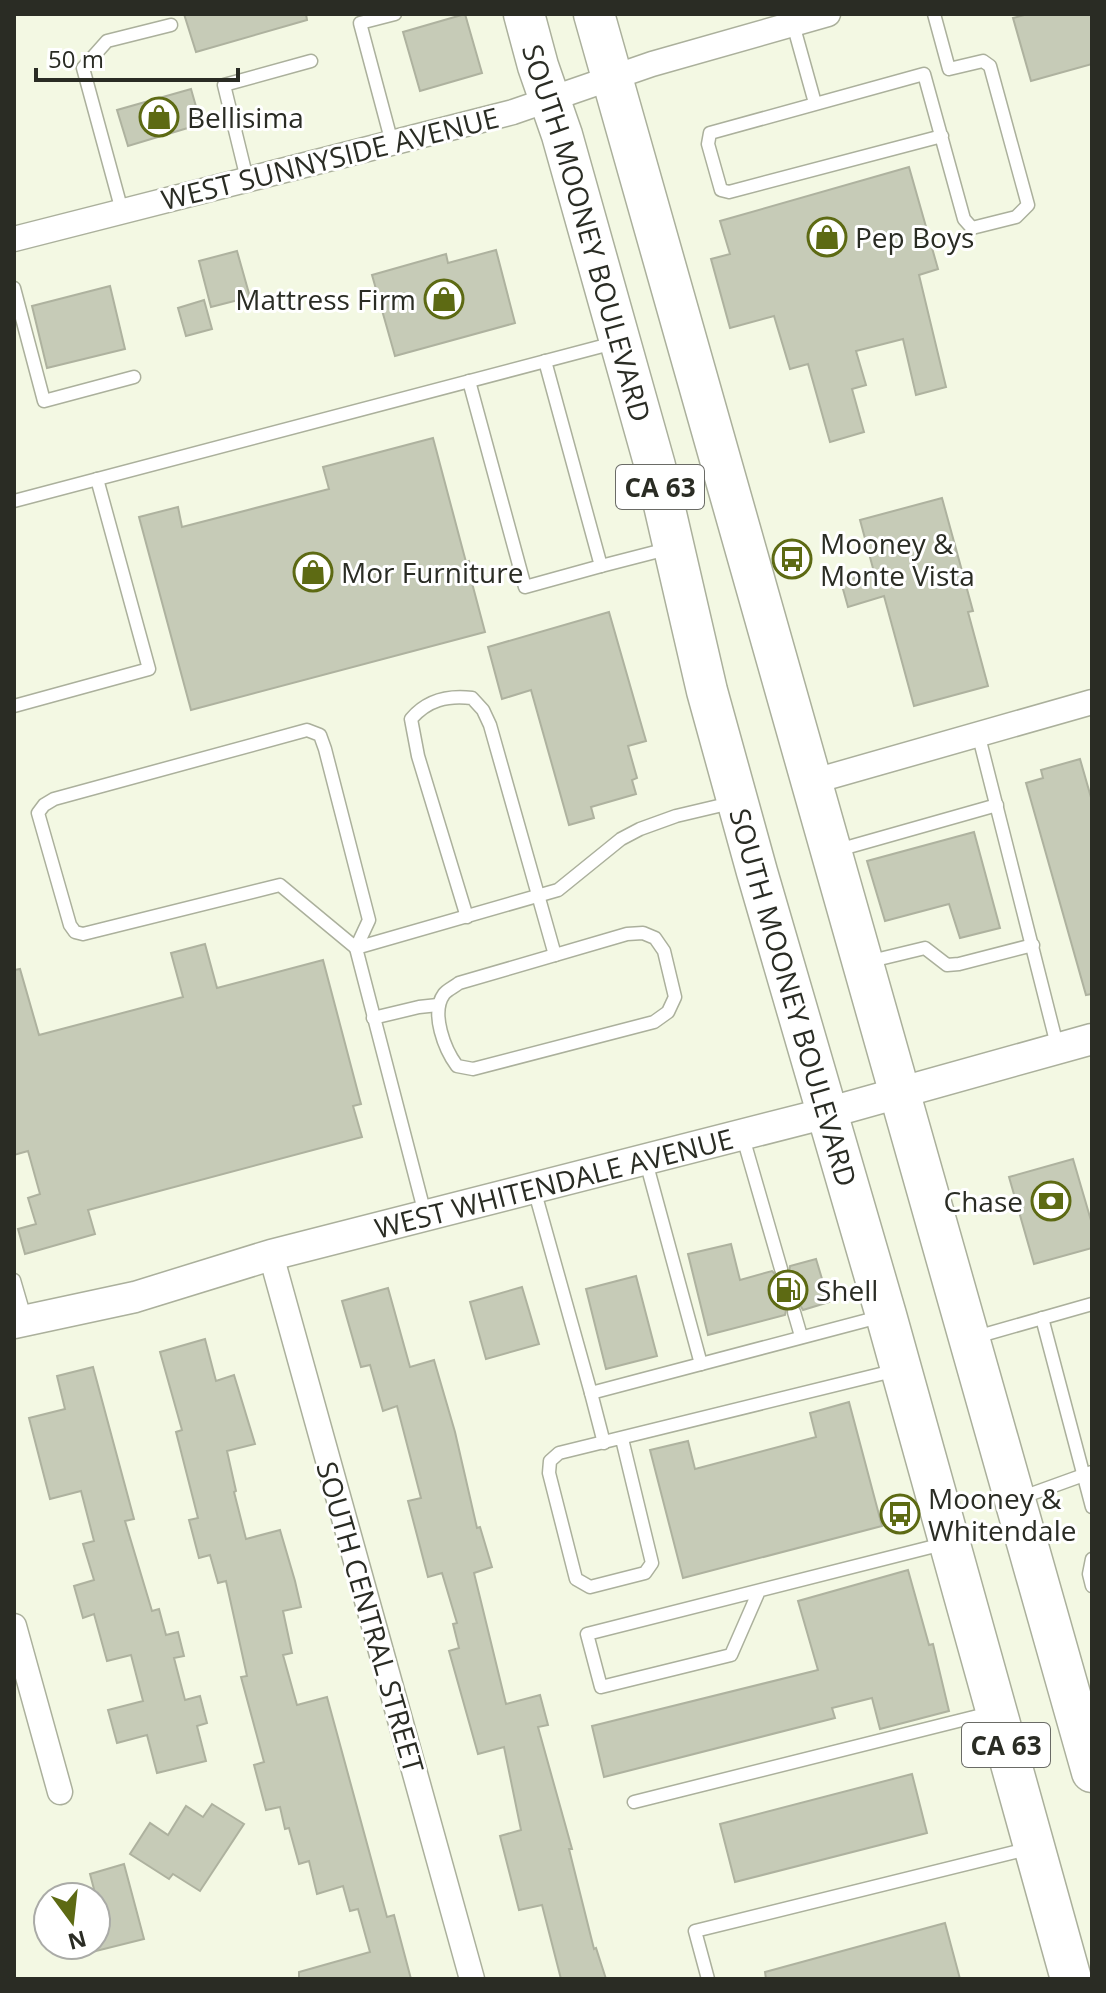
<svg xmlns="http://www.w3.org/2000/svg" width="1106" height="1993" font-family="'Open Sans',sans-serif">
  <rect width="100%" height="100%" fill="#f3f8e3"/>
  <g fill="#c6cbb7" stroke="#aeb29f" stroke-width="2">
    <path d="M184,14H306L307,20L196,52Z"/>
    <path d="M465,14L482,73L420,91L403,32Z"/>
    <path d="M1028,14H1092V64L1031,81L1013,18Z"/>
    <path d="M191,89L201,124L128,146L117,110Z"/>
    <path d="M909,167L938,269L919,275L946,387L916,395L903,339L856,351L866,385L852,389L864,432L830,442L808,364L790,369L774,316L730,328L711,259L730,254L720,221Z"/>
    <path d="M496,250L515,323L395,356L372,275L446,254L448,263Z"/>
    <path d="M237,251L250,297L211,307L199,261Z"/>
    <path d="M110,286L125,349L47,368L32,306Z"/>
    <path d="M204,300L212,329L186,336L178,308Z"/>
    <path d="M433,438L466,562L469,561L474,583H472L485,632L191,710L139,517L178,507L182,527L329,489L323,467Z"/>
    <path d="M942,498L973,611L968,612L988,686L914,706L884,596L848,607L841,582L874,572L860,520Z"/>
    <path d="M609,612L646,741L628,746L637,778L632,780L636,794L591,807L594,818L569,825L531,690L502,699L488,647Z"/>
    <path d="M1080,759L1092,801V994L1086,995L1026,783L1043,778L1041,770Z"/>
    <path d="M974,832L1000,928L960,938L949,904L885,921L867,861Z"/>
    <path d="M205,944L217,988L323,960L361,1104L353,1106L362,1137L88,1210L95,1234L25,1254L18,1229L36,1224L28,1198L40,1194L28,1151L14,1155V970L20,969L39,1035L183,997L171,953Z"/>
    <path d="M1073,1159L1092,1224V1248L1034,1264L1009,1177Z"/>
    <path d="M731,1244L740,1280L772,1271L778,1277H784L789,1272L790,1266L816,1259L829,1302L803,1310L800,1305L792,1303L787,1306L785,1315L708,1335L688,1254Z"/>
    <path d="M636,1276L657,1356L606,1369L586,1289Z"/>
    <path d="M522,1287L539,1344L486,1359L470,1302Z"/>
    <path d="M388,1288L410,1367L434,1360L455,1432L477,1528L480,1527L492,1567L474,1573L506,1704L540,1695L548,1725L538,1727L572,1849H569L594,1949L596,1948L606,1979H561L542,1905L519,1910L500,1836L521,1830L504,1747L478,1754L449,1651L459,1648L453,1624L457,1623L442,1573L428,1577L408,1501L421,1498L397,1406L383,1411L370,1365L361,1367L342,1301Z"/>
    <path d="M205,1339L216,1381L234,1375L255,1444L227,1451L236,1491L234,1492L246,1539L280,1530L295,1581L301,1607L283,1611L292,1653L283,1655L297,1705L327,1697L387,1917L394,1915L411,1979H299V1972L370,1952L358,1909L350,1911L343,1886L317,1894L309,1861L299,1864L289,1828L285,1829L280,1807L266,1810L254,1765L264,1762L241,1677L247,1676L226,1581L218,1583L210,1555L199,1558L189,1520L198,1518L176,1432L182,1430L160,1352Z"/>
    <path d="M93,1367L134,1519L125,1521L152,1611L159,1609L166,1635L178,1632L184,1656L174,1658L185,1700L200,1696L207,1723L197,1726L206,1761L157,1773L147,1735L117,1743L108,1710L143,1701L131,1655L107,1661L94,1614L83,1618L74,1586L94,1580L83,1544L94,1541L81,1491L50,1499L29,1418L65,1409L57,1376Z"/>
    <path d="M849,1402L882,1526L683,1578L650,1450L688,1441L695,1469L816,1437L810,1413Z"/>
    <path d="M908,1570L929,1645L933,1644L949,1711L880,1729L872,1698L832,1708L835,1718L604,1777L592,1726L818,1670L798,1601Z"/>
    <path d="M912,1774L927,1833L735,1882L720,1824Z"/>
    <path d="M212,1804L244,1824L200,1891L173,1874L169,1879L130,1854L150,1823L168,1835L186,1806L203,1817Z"/>
    <path d="M124,1864L144,1939L96,1951V1897L90,1874Z"/>
    <path d="M945,1923L960,1979H766L765,1972Z"/>
  </g>
  <g fill="none" stroke-linecap="round" stroke-linejoin="round">
    <g stroke="#abb09c" stroke-width="15">
      <g id="service">
        <path d="M934,14L949,69L983,61L990,66L1028,205L1016,217L972,228L964,219L924,74L710,133L708,144L721,190L729,192L942,136"/>
        <path d="M793,24L815,103"/>
        <path d="M392,143L360,23L395,14"/>
        <path d="M247,179L224,85L311,61"/>
        <path d="M122,211L83,68L107,41L171,25"/>
        <path d="M14,288L44,401L134,377"/>
        <path d="M469,381L525,587L601,566L545,361"/>
        <path d="M14,501L614,343"/>
        <path d="M601,566L667,549"/>
        <path d="M14,706L149,669L97,479"/>
        <path d="M307,730L320,735L325,749L369,920L356,948L280,885L83,934L75,932L70,925L38,813L44,805L54,799Z"/>
        <path d="M978,733L1058,1049"/>
        <path d="M838,850L997,805"/>
        <path d="M467,917L418,756L411,719C427,700 447,695 472,698L483,710L490,725L555,955"/>
        <path d="M643,933L655,938L664,951L675,997L668,1012L654,1022L473,1069L457,1066C445,1050 430,1013 444,994C447,990 454,987 459,983L627,934Z"/>
        <path d="M867,962L925,948L947,965L959,964L1033,945"/>
        <path d="M373,1018L419,1007L438,1005"/>
        <path d="M742,1134L781,1269"/>
        <path d="M645,1158L701,1364"/>
        <path d="M534,1189L591,1393L883,1316"/>
        <path d="M425,1214L356,948L558,890L621,839L640,829L676,816L731,803"/>
        <path d="M14,1280L26,1321"/>
        <path d="M794,1312L801,1336"/>
        <path d="M1042,1318L1092,1507"/>
        <path d="M976,1337L1092,1304"/>
        <path d="M591,1393L604,1443"/>
        <path d="M622,1439L652,1563L645,1573L590,1587L576,1579L549,1473L550,1461L559,1453L897,1370"/>
        <path d="M1020,1498L1092,1472"/>
        <path d="M1092,1559L1089,1574L1092,1586"/>
        <path d="M759,1591L731,1655L601,1687L587,1634L943,1544"/>
        <path d="M634,1802L990,1713"/>
        <path d="M708,1979L695,1931L1031,1848"/>
      </g>
    </g>
    <g stroke="#abb09c" stroke-width="27">
      <g id="minor">
        <path d="M14,239L513,112L652,64L828,14"/>
        <path d="M811,782L1092,702"/>
        <path d="M271,1255L472,1979"/>
        <path d="M14,1626L60,1792"/>
      </g>
    </g>
    <g stroke="#abb09c" stroke-width="33">
      <g id="tertiary">
        <path id="s1" d="M14,1323L135,1297L271,1255L827,1113L1092,1039"/>
      </g>
    </g>
    <g stroke="#abb09c" stroke-width="43">
      <g id="primary">
        <path id="s2" d="M524,14L538,66L562,135L655,466L707,691L757,872L886,1315L1071,1979"/>
        <path d="M594,14L1092,1772"/>
      </g>
    </g>
    <use href="#service" stroke="#fff" stroke-width="12"/>
    <use href="#minor" stroke="#fff" stroke-width="24"/>
    <use href="#tertiary" stroke="#fff" stroke-width="30"/>
    <use href="#primary" stroke="#fff" stroke-width="40"/>
  </g>
  <defs>
    <g id="shop-ring" transform="scale(2)"><circle r="9.5" fill="#fff" stroke="#5d6a13" stroke-width="1.5"/><path d="M-5-2.5h2.3a2.7 3.5 0 0 1 5.4 0H5L5.5 6h-11ZM-1.5-2.5h3a1.5 2.3 0 0 0-3 0Z" fill="#5d6a13"/></g>
    <g id="bus-ring" transform="scale(2)"><circle r="9.5" fill="#fff" stroke="#5d6a13" stroke-width="1.5"/><path d="M-5-6H5V4H4V6H2V4H-2V6H-4V4H-5ZM-3.5-4V0h7V-4ZM-3.5 1.2v1.5H-2V1.2ZM2 1.2v1.5H3.5V1.2Z" fill="#5d6a13"/></g>
    <g id="bank-ring" transform="scale(2)"><circle r="9.5" fill="#fff" stroke="#5d6a13" stroke-width="1.5"/><path d="M-6-4H6V4H-6ZM0-2.3a2.3 2.3 0 1 0 0 4.6a2.3 2.3 0 1 0 0-4.6Z" fill="#5d6a13"/></g>
    <g id="fuel-ring" transform="scale(2)"><circle r="9.5" fill="#fff" stroke="#5d6a13" stroke-width="1.5"/><path d="M-5.5-6h7V0h2V4h1.3V-2.5L3-4.5l.8-.8L6-3V5H2.5V1h-1V6h-7ZM-4.2-4.7v3.2H.2V-4.7Z" fill="#5d6a13"/></g>
  </defs>
  <g fill-rule="evenodd">
    <use href="#shop-ring" x="159" y="117"/>
    <use href="#shop-ring" x="827" y="237"/>
    <use href="#shop-ring" x="444" y="299"/>
    <use href="#bus-ring" x="792" y="559"/>
    <use href="#shop-ring" x="313" y="572"/>
    <use href="#bank-ring" x="1051" y="1201"/>
    <use href="#fuel-ring" x="788" y="1290"/>
    <use href="#bus-ring" x="900" y="1514"/>
  </g>
  <g text-anchor="middle" dominant-baseline="central" stroke-width="6" stroke-linejoin="round" paint-order="stroke">
    <g fill="#fff" stroke="#6a6b66" stroke-width="2">
      <rect x="616" y="465" width="88" height="44" rx="6"/>
      <rect x="962" y="1723" width="88" height="44" rx="6"/>
    </g>
    <g font-size="26" font-weight="bold" fill="#2a2c24">
      <text x="660" y="487">CA 63</text>
      <text x="1006" y="1745">CA 63</text>
    </g>
    <g font-size="28" fill="#2a2c24" stroke="#fff" text-anchor="start">
      <text x="187" y="117">Bellisima</text>
      <text x="855" y="237">Pep Boys</text>
      <text x="416" y="299" text-anchor="end">Mattress Firm</text>
      <text x="820" y="543">Mooney &amp;<tspan x="820" dy="32">Monte Vista</tspan></text>
      <text x="341" y="572">Mor Furniture</text>
      <text x="1023" y="1201" text-anchor="end">Chase</text>
      <text x="816" y="1290">Shell</text>
      <text x="928" y="1498">Mooney &amp;<tspan x="928" dy="32">Whitendale</tspan></text>
    </g>
    <g font-size="28" fill="#2a2c24" stroke="#fff">
      <text transform="translate(330 158) rotate(-14)">WEST SUNNYSIDE AVENUE</text>
      <text stroke="none"><textPath href="#s2" startOffset="228">SOUTH MOONEY BOULEVARD</textPath></text>
      <text stroke="none"><textPath href="#s2" startOffset="1020">SOUTH MOONEY BOULEVARD</textPath></text>
      <text stroke="none"><textPath href="#s1" startOffset="558">WEST WHITENDALE AVENUE</textPath></text>
      <text transform="translate(371 1617) rotate(74)">SOUTH CENTRAL STREET</text>
    </g>
  </g>
  <rect width="1106" height="1993" fill="none" stroke="#2a2c24" stroke-width="32"/>
  <g transform="translate(72 1921) rotate(165)"><circle r="38" fill="#ffffff" stroke="#aaaba7" stroke-width="2"/>
  <path d="M0-6L14 30L0 20L-14 30Z" fill="#5d6a13"/>
  <text y="-12" font-size="22" font-weight="bold" text-anchor="middle" fill="#2a2c24">N</text>
  </g>
  <path d="M36 68v12h202v-12" fill="none" stroke="#2a2c24" stroke-width="4"/>
  <text x="48" y="68" font-size="24" fill="#2a2c24" stroke="#ffffff" stroke-width="6" paint-order="stroke">50 m</text>
</svg>
